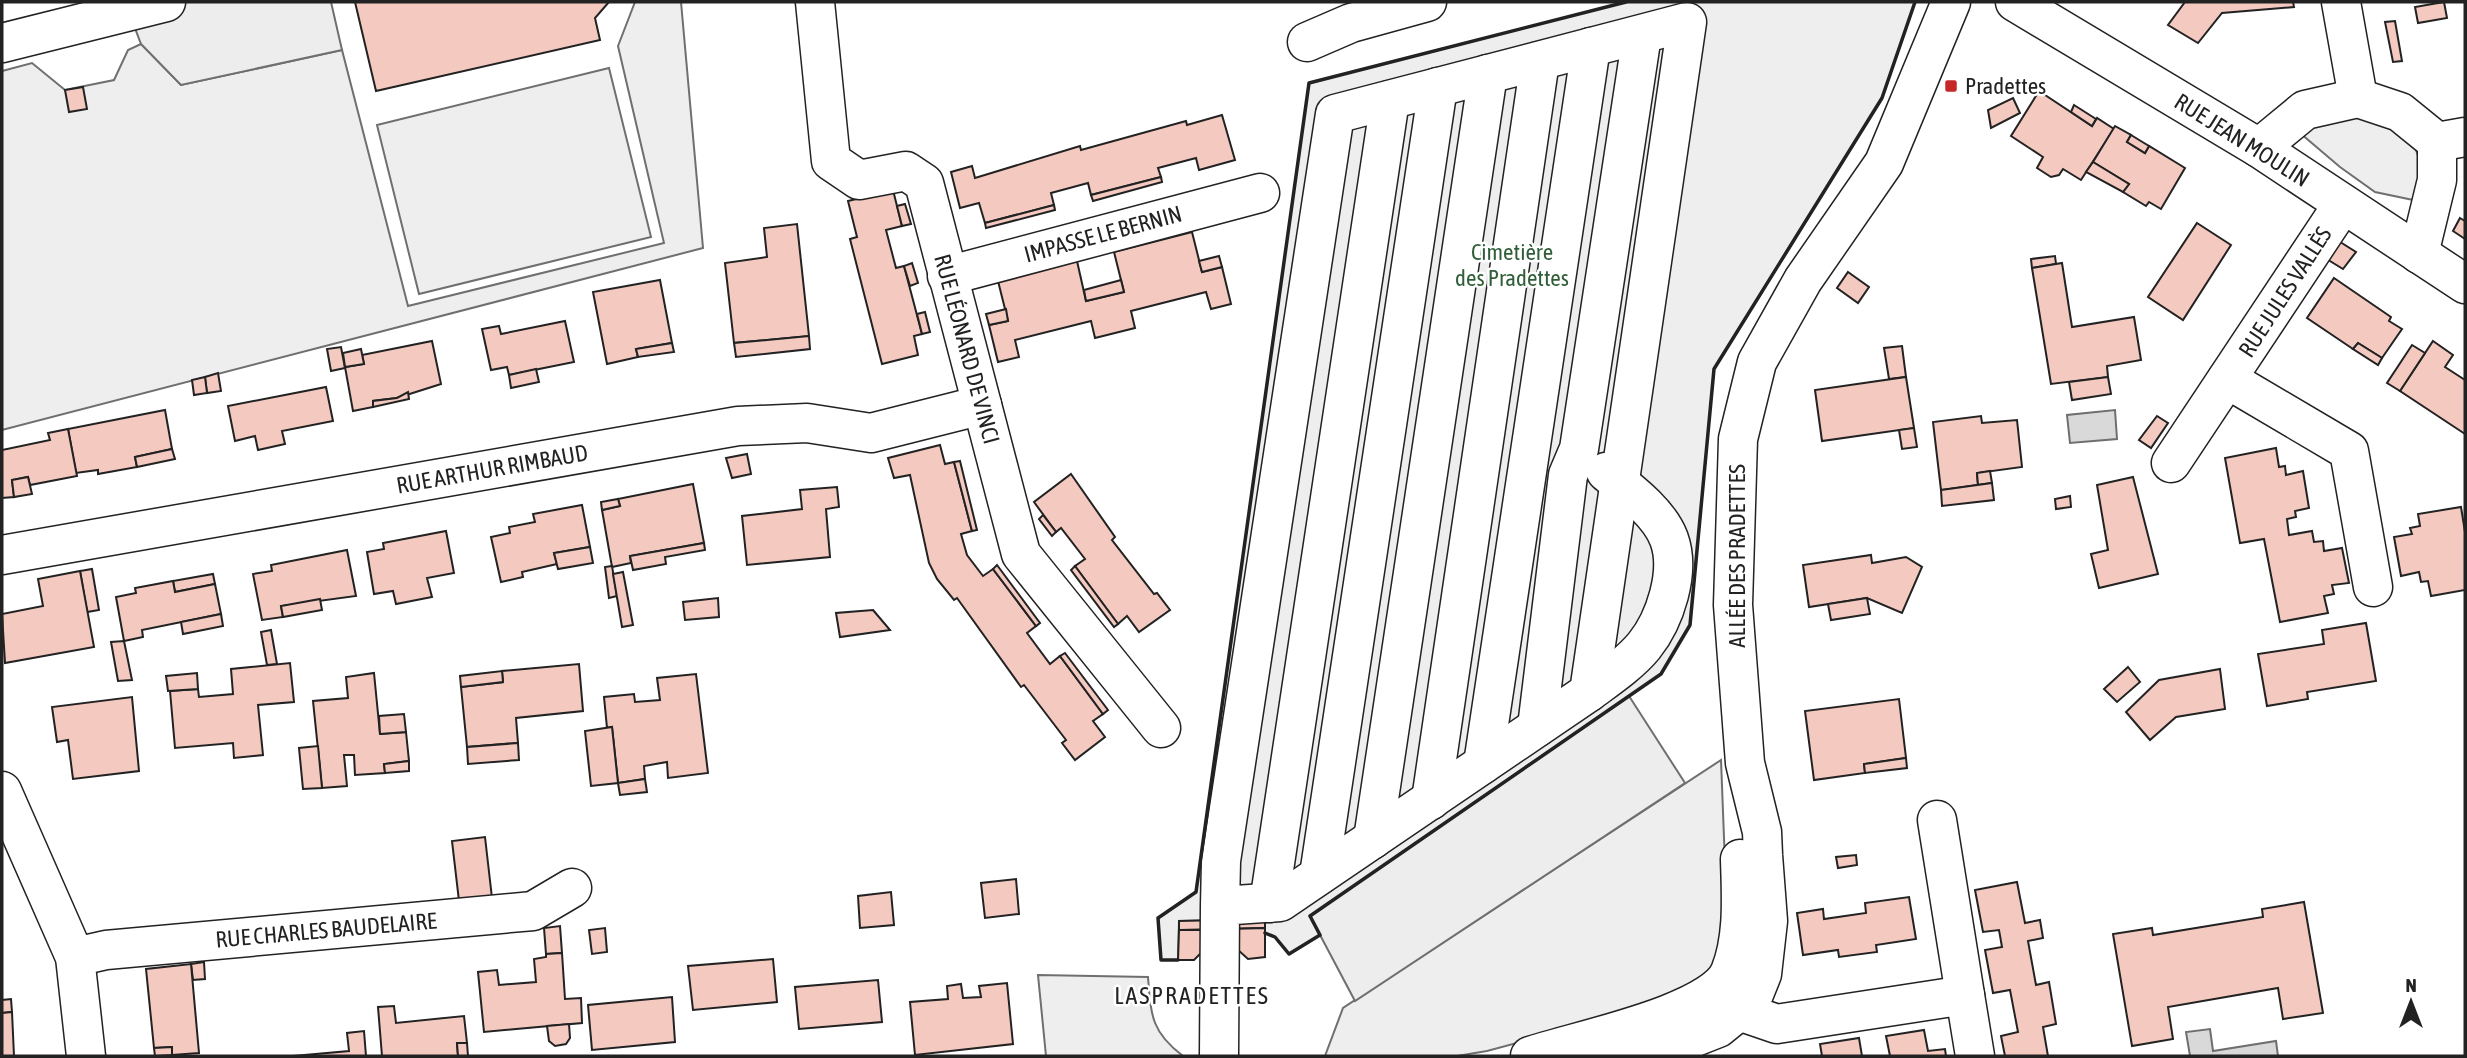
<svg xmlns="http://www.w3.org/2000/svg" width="2467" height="1058" font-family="'Asap Condensed',sans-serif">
  <rect width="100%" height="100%" fill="#fff"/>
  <g fill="#eee" stroke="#6f6f6f" stroke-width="2">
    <path d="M635,2H681L703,248L2,430V71L32,63L65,90L114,80L128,50L141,44L181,85L342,50L408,306L664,243L618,46Z"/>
    <path d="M1626,2H1915L1882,98L1714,369L1690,625L1661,674L1310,916L1320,935L1289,954L1275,937L1265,933V919L1179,921L1178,960H1161L1158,918L1196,892L1309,83Z"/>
    <path d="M609,68L651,237L419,294L377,125Z"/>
    <path d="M2377,112L2416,150L2424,173L2418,201L2375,192L2340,167L2300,133L2319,117Z"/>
    <path d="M1721,760L1728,941L1713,977L1684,998L1487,1051L1457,1056H1325L1343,1008Z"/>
    <path d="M1038,975L1148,977C1151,1015 1151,1032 1183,1056H1046Z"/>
  </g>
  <g fill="#ededed" stroke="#6f6f6f" stroke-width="2">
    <path d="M125,2H331L342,50L181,85L141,44Z"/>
    <path d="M1629,696L1685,783L1355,1001L1310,916Z"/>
  </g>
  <g fill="#d9d9d9" stroke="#6f6f6f" stroke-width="2">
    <path d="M2115,410L2117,439L2070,443L2067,415Z"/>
    <path d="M2210,1029L2213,1051L2276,1041L2278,1056H2190L2186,1032Z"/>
  </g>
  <g fill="#f3c9c0" stroke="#222" stroke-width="2">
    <path d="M355,2H609L595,18L600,40L376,91Z"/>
    <path d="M2185,2H2293L2294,7L2222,13L2198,43L2168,25Z"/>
    <path d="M2444,2L2447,18L2418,23L2415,7Z"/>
    <path d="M2395,21L2402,61L2393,62L2385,22Z"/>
    <path d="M83,87L87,109L69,112L65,90Z"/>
    <path d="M2039,91L2092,126L2097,118L2114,129L2081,180L2063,169L2059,175L2051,177L2037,168L2043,157L2011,136Z"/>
    <path d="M2013,98L2020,113L1991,128L1988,110Z"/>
    <path d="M2074,105L2096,119L2092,126L2071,112Z"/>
    <path d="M1222,115L1235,160L1199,170L1196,158L1158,168L1161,177L1091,195L1088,183L1051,193L1054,205L985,223L979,203L960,208L951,172L972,166L975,178L1080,146L1081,150L1186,121L1187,125Z"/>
    <path d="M2115,126L2131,135L2127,142L2145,153L2149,146L2185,168L2161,209L2149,202L2146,206L2123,192L2129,184L2093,162Z"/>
    <path d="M2131,135L2149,146L2145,153L2127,142Z"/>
    <path d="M2093,162L2129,184L2123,192L2086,172Z"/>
    <path d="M1161,177L1162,182L1093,201L1091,195Z"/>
    <path d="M893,190L902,226L886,230L896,268L904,266L922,334L914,336L918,355L882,364L850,239L857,237L848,201Z"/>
    <path d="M905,204L911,224L902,226L897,206Z"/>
    <path d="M1054,205L1055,210L986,228L985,223Z"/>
    <path d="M2460,218L2465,221V239L2453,231Z"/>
    <path d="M2197,223L2231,245L2183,320L2148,297Z"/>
    <path d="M797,224L809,336L734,343L725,263L767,257L764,228Z"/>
    <path d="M1192,232L1202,272L1222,267L1231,304L1211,309L1206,292L1131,311L1135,328L1095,338L1091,321L1015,340L1019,357L998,362L989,325L1008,321L998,281L1077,261L1086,301L1124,292L1114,252Z"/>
    <path d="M2337,240L2356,252L2343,269L2325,258Z"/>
    <path d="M1219,256L1222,267L1202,272L1199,261Z"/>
    <path d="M2055,256L2056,264L2032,268L2031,259Z"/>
    <path d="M912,263L918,283L910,286L904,266Z"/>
    <path d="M2062,263L2072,327L2134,317L2141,360L2107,366L2108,377L2051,384L2032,268Z"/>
    <path d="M1848,272L1869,287L1858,303L1837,288Z"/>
    <path d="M2334,278L2391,317L2389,321L2402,329L2382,358L2358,343L2353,349L2307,318Z"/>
    <path d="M660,280L672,343L636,349L638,357L607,364L593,292Z"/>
    <path d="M1121,280L1124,292L1086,301L1084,290Z"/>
    <path d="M1006,309L1008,321L989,325L986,314Z"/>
    <path d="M925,312L930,332L922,334L917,314Z"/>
    <path d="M565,321L574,362L509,375L507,367L491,370L482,329L499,326L501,334Z"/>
    <path d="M809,336L810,349L736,357L734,343Z"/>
    <path d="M432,341L441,384L397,398L373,401V407L353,411L345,367L364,364L362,355Z"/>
    <path d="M2433,341L2453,355L2445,367L2465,380V434L2400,391Z"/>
    <path d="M672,343L674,352L638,357L636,349Z"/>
    <path d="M2358,343L2382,358L2378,365L2353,349Z"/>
    <path d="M2412,345L2425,353L2400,391L2387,383Z"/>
    <path d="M1902,346L1906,377L1889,379L1884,348Z"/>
    <path d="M341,347L345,368L331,371L327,349Z"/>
    <path d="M361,349L364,364L345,367L343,353Z"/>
    <path d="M536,369L539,382L511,388L509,375Z"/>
    <path d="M218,373L221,391L207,393L205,377Z"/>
    <path d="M205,377L207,393L194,395L192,380Z"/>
    <path d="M1906,377L1914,428L1822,441L1815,390Z"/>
    <path d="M2108,377L2111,394L2072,400L2069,382Z"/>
    <path d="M326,387L333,421L282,431L285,444L258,450L255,436L235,441L228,406Z"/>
    <path d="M408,392L409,399L373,407V401L397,398Z"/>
    <path d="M165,410L172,449L135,457L137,467L98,474V470L76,473L68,429Z"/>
    <path d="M1981,416L1982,423L2017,420L2022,467L1977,473L1978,485L1941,490L1933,422Z"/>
    <path d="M2157,416L2168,423L2151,448L2139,440Z"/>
    <path d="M1914,428L1917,447L1902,449L1899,430Z"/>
    <path d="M68,429L77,476L30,485L28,477L12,480L14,497L2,498V450L50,440L48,433Z"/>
    <path d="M940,445L945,464L954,462L972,531L961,534L967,555L983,576L993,569L1036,626L1027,633L1050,664L1060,656L1103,714L1093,721L1105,737L1075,760L1062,743L1066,740L1024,685L1021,687L957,598L954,600L937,579L929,563L910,475L894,478L888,458Z"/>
    <path d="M2276,448L2279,467L2285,466L2286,475L2303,471L2309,508L2295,511L2296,517L2287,519L2289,535L2312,531L2314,542L2323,541L2324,551L2342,548L2349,583L2332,585L2334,594L2324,596L2328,613L2280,622L2264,539L2240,543L2225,458Z"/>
    <path d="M172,449L175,459L137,467L135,457Z"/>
    <path d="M747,454L751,474L732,478L726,458Z"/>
    <path d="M960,461L977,530L972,531L954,462Z"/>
    <path d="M1990,471L1992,483L1978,485L1977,473Z"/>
    <path d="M1071,474L1115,537L1112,540L1154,594L1157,593L1170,610L1139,632L1127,616L1118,624L1075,566L1085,559L1061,528L1056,532L1034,502Z"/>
    <path d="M28,477L32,494L14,497L12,480Z"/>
    <path d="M2133,477L2158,574L2099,588L2091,554L2108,550L2097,485Z"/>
    <path d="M1992,483L1994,500L1942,506L1941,490Z"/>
    <path d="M693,484L704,543L630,556L631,563L612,567L602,510L620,506L618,499Z"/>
    <path d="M837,487L839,507L826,509L830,557L747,565L742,516L802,509L800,490Z"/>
    <path d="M2070,496L2071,507L2056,509L2055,499Z"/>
    <path d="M618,499L620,506L602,510L601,502Z"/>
    <path d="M582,505L590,547L554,553L557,564L522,572L523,577L501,582L491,537L510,533L509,527L535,522L533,514Z"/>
    <path d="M2461,507L2465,532V590L2431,596L2428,581L2421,582L2419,572L2401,576L2394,537L2412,534L2410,528L2420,526L2418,514Z"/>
    <path d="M1043,515L1056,532L1052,536L1039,519Z"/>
    <path d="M446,531L454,573L427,578L432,597L396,604L393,591L374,594L367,552L384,549L383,543Z"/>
    <path d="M704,543L705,550L665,557L666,564L633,570L630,556Z"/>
    <path d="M590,547L593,563L558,569L554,553Z"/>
    <path d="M347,550L356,596L281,606L283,617L262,620L253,574L272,571L271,565Z"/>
    <path d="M1871,555L1872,563L1906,557L1922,567L1902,613L1867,598L1809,607L1803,565Z"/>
    <path d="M997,565L1040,623L1036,626L993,569Z"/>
    <path d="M612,566L617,596L609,598L605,567Z"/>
    <path d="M1075,566L1118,624L1114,627L1071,570Z"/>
    <path d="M92,569L99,610L87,612L80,571Z"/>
    <path d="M80,571L94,647L5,663L2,614L43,606L38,579Z"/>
    <path d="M623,572L633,625L622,627L613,574Z"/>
    <path d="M213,574L215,584L175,592L173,581Z"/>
    <path d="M173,581L175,592L215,584L221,614L142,630L143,637L124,641L116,597L136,593L135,588Z"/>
    <path d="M718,598L719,617L685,620L683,602Z"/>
    <path d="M1867,598L1870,614L1831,620L1828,604Z"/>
    <path d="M320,599L322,610L283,617L281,606Z"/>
    <path d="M873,610L890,630L840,637L836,613Z"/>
    <path d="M221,614L223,626L183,634L181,622Z"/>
    <path d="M2366,623L2376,681L2307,692L2308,699L2267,706L2258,654L2324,644L2322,630Z"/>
    <path d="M271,630L277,664L267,665L261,632Z"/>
    <path d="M124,641L132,680L118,681L111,642Z"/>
    <path d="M1065,653L1108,710L1103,714L1060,656Z"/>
    <path d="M290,663L294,702L258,705L263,755L234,758L233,743L175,748L170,691L198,689L199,697L233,694L231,669Z"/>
    <path d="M579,664L583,711L516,718L518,743L467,747L461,687L503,682L502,671Z"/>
    <path d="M2128,667L2140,682L2117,702L2104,689Z"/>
    <path d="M2220,669L2225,709L2176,717L2150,740L2126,712L2159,680Z"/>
    <path d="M502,671L503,682L461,687L460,676Z"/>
    <path d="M197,673L198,689L168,691L166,676Z"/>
    <path d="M374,673L380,734L406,732L409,761L384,764L385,773L355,775L354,755H344L347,786L322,788L313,701L348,698L346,677Z"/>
    <path d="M696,674L708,773L668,778L667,762L644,766L645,779L618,783L612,727L607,728L604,697L634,694L635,702L660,700L657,678Z"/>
    <path d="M132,697L139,771L73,779L68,740L57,742L52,707Z"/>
    <path d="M1899,699L1906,758L1864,764L1865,773L1814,780L1805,711Z"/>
    <path d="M404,714L406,732L380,734L379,716Z"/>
    <path d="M612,727L618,783L591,786L585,731Z"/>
    <path d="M518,743L519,760L468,764L467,747Z"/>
    <path d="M318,746L322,788L303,789L299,748Z"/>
    <path d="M1906,758L1907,768L1865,773L1864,764Z"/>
    <path d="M409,761V771L385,773L384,764Z"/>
    <path d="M645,779L647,792L620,795L618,783Z"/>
    <path d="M485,837L492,898L459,901L452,841Z"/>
    <path d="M1856,855L1857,865L1838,868L1836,857Z"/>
    <path d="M1016,879L1019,914L985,918L981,883Z"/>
    <path d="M2017,882L2025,923L2040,920L2043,938L2028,941L2036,985L2049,982L2056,1024L2043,1027L2048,1056H2005L2001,1036L2018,1032L2010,990L1993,993L1985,950L2002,947L1999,930L1983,932L1975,890Z"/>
    <path d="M891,892L894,925L860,928L858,896Z"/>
    <path d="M1909,897L1916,939L1876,945L1877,952L1839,957L1838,950L1803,955L1797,913L1823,909L1824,919L1866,913L1865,903Z"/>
    <path d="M2304,902L2323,1013L2283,1019L2278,988L2168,1007L2173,1039L2132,1046L2113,934L2152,928L2153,935L2263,917L2262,909Z"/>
    <path d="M1265,919V928L1179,930V921Z"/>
    <path d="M560,926L562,953L546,954L544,928Z"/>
    <path d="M605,928L607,952L592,954L589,930Z"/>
    <path d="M1265,928V957L1248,959L1237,949L1229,929Z"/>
    <path d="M1179,930H1213L1204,950L1194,960H1178Z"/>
    <path d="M562,953L565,999L581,998L582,1023L484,1032L478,972L497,970L499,985L536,982L534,959L546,957V954Z"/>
    <path d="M773,959L777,1002L693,1010L688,966Z"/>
    <path d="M204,962L205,979L193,980L191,964Z"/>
    <path d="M191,964L199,1053L172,1055V1047L154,1048L146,969Z"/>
    <path d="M878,980L882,1022L799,1029L795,987Z"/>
    <path d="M1007,983L1013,1044L915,1055L910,1002L948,999L947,986L961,984L963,998L981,997L979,986Z"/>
    <path d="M672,997L675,1042L592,1050L588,1005Z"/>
    <path d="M11,999L12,1012L2,1013V1000Z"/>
    <path d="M394,1006L396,1023L464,1016L467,1043H457L458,1056H382L378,1007Z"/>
    <path d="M12,1012L14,1056H2V1013Z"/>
    <path d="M569,1024L570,1038L566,1044L555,1046L549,1041L547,1026Z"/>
    <path d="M1924,1030L1928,1051L1945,1049L1946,1056H1890L1886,1036Z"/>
    <path d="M364,1031L366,1056H293L349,1051L347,1033Z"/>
    <path d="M1859,1038L1862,1056H1822L1820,1044Z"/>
    <path d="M457,1043H467L468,1056H458Z"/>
    <path d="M172,1047V1055L155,1056L154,1048Z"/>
  </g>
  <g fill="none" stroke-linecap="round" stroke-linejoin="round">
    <g stroke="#222" stroke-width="41">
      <g id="minor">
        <path d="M815,2L831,161L859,180L906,171L924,183L1021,554L1161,728"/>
        <path d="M2015,2L2259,148L2465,284"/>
        <path d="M1307,42L1351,23L1427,2"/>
        <path d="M2,43L166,2"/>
        <path d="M2358,98L2400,112L2437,142L2465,137"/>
        <path d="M2259,148L2305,110L2358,98L2341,2"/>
        <path d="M2419,254L2437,180V142"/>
        <path d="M947,276L1260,193"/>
        <path d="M2227,379L2349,451L2373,587"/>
        <path d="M2171,463L2343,204"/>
        <path d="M2,555L738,426L807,423L871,433L982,405"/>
        <path d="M1589,692C1608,678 1629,664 1644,646C1665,620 1681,572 1669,539C1659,512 1627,489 1606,472"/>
        <path d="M1537,727L1568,475L1579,449L1642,35"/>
        <path d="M1483,764L1591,47"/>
        <path d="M2,791L75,957L86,1056"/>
        <path d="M1431,800L1540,61"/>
        <path d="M1937,820L1965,995"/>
        <path d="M1373,839L1488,74"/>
        <path d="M1319,875L1438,87"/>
        <path d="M1269,903L1390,100"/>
        <path d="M75,957L106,950L533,911L572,888"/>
        <path d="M1725,994L1739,1011L1777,1024L1965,995L1975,1056"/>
        <path d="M1219,1056L1220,906L1280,902L1589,692L1687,22L1335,114L1221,861L1220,906"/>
        <path d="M1530,1056C1574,1041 1713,1014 1730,972C1744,937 1741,896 1740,859"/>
        <path d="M1606,1056L1690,1039L1718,1028L1739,1011L1754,994L1762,974L1768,921L1763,855L1762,832L1745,763L1733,605L1738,439L1757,362L1803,280L1884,163L1951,2"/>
      </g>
    </g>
    <use href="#minor" stroke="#fff" stroke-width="38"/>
    <g stroke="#222" stroke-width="3.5">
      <path d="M1265,933L1275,937L1289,954L1320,935L1310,916L1661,674L1690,625L1714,369L1882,98L1915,2"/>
      <path d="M1178,960H1161L1158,918L1196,892L1309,83L1626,2"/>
    </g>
  </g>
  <rect fill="#c62828" stroke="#fff" stroke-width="2.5" x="1944" y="79" width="14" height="14" rx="3.5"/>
  <g text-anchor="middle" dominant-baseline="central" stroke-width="5" stroke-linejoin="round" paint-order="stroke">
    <g font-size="23" fill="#222" stroke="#fff" text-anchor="start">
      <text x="1965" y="86">Pradettes</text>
    </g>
    <g font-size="23" fill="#222" stroke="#fff">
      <text transform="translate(2242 140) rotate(32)">RUE JEAN MOULIN</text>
      <text transform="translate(1103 234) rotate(-15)">IMPASSE LE BERNIN</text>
      <text transform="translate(2285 292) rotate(-57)">RUE JULES VALLÈS</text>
      <text transform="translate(967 349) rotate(75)">RUE LÉONARD DE VINCI</text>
      <text transform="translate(492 469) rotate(-10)">RUE ARTHUR RIMBAUD</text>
      <text transform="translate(1737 556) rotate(-90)">ALLÉE DES PRADETTES</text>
      <text transform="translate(326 930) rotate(-5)">RUE CHARLES BAUDELAIRE</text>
    </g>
    <g font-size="23" fill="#2f5e38" stroke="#fff">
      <text x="1512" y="252">Cimetière<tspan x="1512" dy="26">des Pradettes</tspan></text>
    </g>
    <g font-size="24" letter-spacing="2" fill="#222" stroke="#fff">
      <text x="1192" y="995">LASPRADETTES</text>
    </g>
  </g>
  <rect width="2467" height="1058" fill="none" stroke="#222222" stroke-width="7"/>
  <g transform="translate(2411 1002)" stroke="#ffffff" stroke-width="5" paint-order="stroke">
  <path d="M0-5L12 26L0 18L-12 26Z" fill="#222222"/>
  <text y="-10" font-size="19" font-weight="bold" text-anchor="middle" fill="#222222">N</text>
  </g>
</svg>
